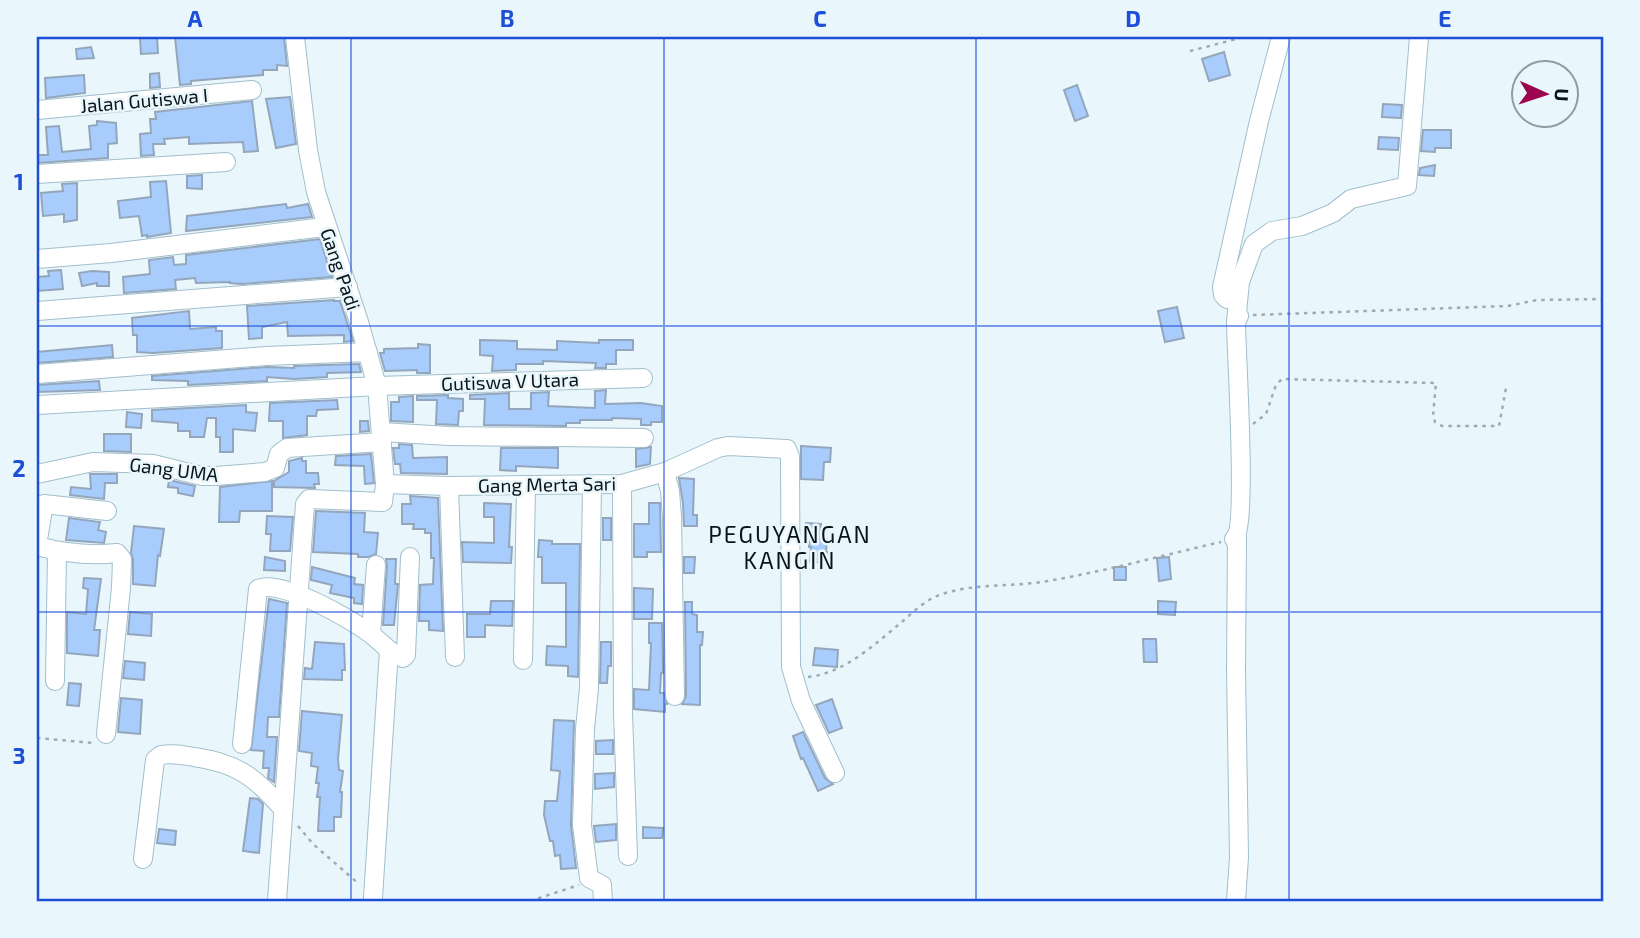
<svg xmlns="http://www.w3.org/2000/svg" width="1640" height="938" font-family="'Exo 2',sans-serif">
  <rect width="100%" height="100%" fill="#e9f6fb"/>
  <g fill="#a8cdfc" stroke="#94a6bc" stroke-width="2">
    <path d="M157,37L158,53L141,54L140,38Z"/>
    <path d="M175,37H284L287,66L277,65V70H263V75L191,81V84L180,85Z"/>
    <path d="M91,47L94,58L77,59L76,49Z"/>
    <path d="M1224,52L1230,75L1209,81L1202,59Z"/>
    <path d="M159,73L160,87L150,88V74Z"/>
    <path d="M84,75L85,93L46,98L45,78Z"/>
    <path d="M1077,85L1088,116L1075,121L1064,90Z"/>
    <path d="M290,97L296,144L276,148L266,99Z"/>
    <path d="M252,101L258,151L244,152L243,142L189,144V137L164,139L165,144H153L154,155L141,156L140,134L151,133L150,119H156L155,112Z"/>
    <path d="M1383,104L1402,105L1401,118L1382,117Z"/>
    <path d="M97,121L116,123L117,143L108,144V158L37,163V155H48L46,127L59,126L62,152L91,149L89,126L97,125Z"/>
    <path d="M1423,130H1451V148H1435V152L1421,151Z"/>
    <path d="M1379,137L1399,138L1398,150L1378,149Z"/>
    <path d="M1435,165L1434,176L1419,175L1420,168Z"/>
    <path d="M202,175V189L187,188V176Z"/>
    <path d="M166,181L171,233L147,237V235L142,236L139,216L120,218L118,201L151,197L150,182Z"/>
    <path d="M77,183V220L64,222V214L43,216L41,193L63,191L62,184Z"/>
    <path d="M286,204L287,208L308,204L312,217L186,231L187,216Z"/>
    <path d="M320,239L332,277L242,284L230,283V282L196,283L195,278L175,280L176,289L124,293L123,277L150,274L149,260L173,257L174,265L186,264V255Z"/>
    <path d="M61,270L63,289L37,291V277L49,276L48,271Z"/>
    <path d="M92,271L109,272V286H97V283L82,286L79,273Z"/>
    <path d="M334,300V301H340L353,341L344,342V335L288,336L287,322L262,327V338L249,339L247,306Z"/>
    <path d="M1177,307L1184,338L1165,342L1158,311Z"/>
    <path d="M189,311L190,329L216,327V331H222V348L153,353L137,352V335H133L132,318Z"/>
    <path d="M480,340L517,341V349L557,350V341L599,343V340H633V350H616V364H606V368H595L596,363L543,361V364H516V370L492,371L493,356L480,355Z"/>
    <path d="M418,344L430,345V373H417V370L385,371L380,353H384V349L418,348Z"/>
    <path d="M112,345L113,357L37,363V352Z"/>
    <path d="M359,364L361,372L327,373V377L294,379L267,377V381L188,385V381L152,380V376L267,367L294,368V366Z"/>
    <path d="M99,381L100,390L37,392V385Z"/>
    <path d="M606,390L605,404L641,403L662,406V422H651V425H641V419L612,418V420H580V423H566V426L484,425L485,399H470V395L509,393V409H531V393L549,392L548,406L595,408V391Z"/>
    <path d="M448,395V398L463,399V411H459L458,425L436,424L437,400H417V396Z"/>
    <path d="M413,396V422L391,421V402H399V397Z"/>
    <path d="M337,400L338,409L317,410L316,416H307V435L283,438V421H269L270,403Z"/>
    <path d="M246,405V412L257,413L255,431L233,429V452H220V437H216V418H207L204,437H190V431H178V423L152,421V410Z"/>
    <path d="M127,412L142,414L141,428L126,427Z"/>
    <path d="M360,421H368L369,431L360,432Z"/>
    <path d="M104,434H131V452L104,451Z"/>
    <path d="M399,444L412,445L413,458L447,457V474L401,473L400,464H395L393,448H399Z"/>
    <path d="M801,446L831,448L830,462H824L823,480L801,479Z"/>
    <path d="M651,447L650,464L636,467V449Z"/>
    <path d="M501,448H558V468L516,466V471L500,470Z"/>
    <path d="M371,454L374,483L365,484L364,466L335,465L336,456Z"/>
    <path d="M302,458V461H306V473H318L319,484H314L315,488L274,487V481L289,472V461Z"/>
    <path d="M90,474H117V483H105L104,499L70,495L71,487L91,489Z"/>
    <path d="M679,478L694,479L693,515H697V526H684L683,503Z"/>
    <path d="M169,480L195,486L193,496L178,493V488L168,487Z"/>
    <path d="M272,481V511H240L239,522H219L220,487Z"/>
    <path d="M410,496L438,498L443,631L429,630V621H419L420,585L433,584L434,558H431V533H425V529H413L414,524H402V504H411Z"/>
    <path d="M484,503L511,504L509,547H512L511,563L463,562L462,542L494,543V517H484Z"/>
    <path d="M649,503H660L661,552H647V557H634V524H649Z"/>
    <path d="M316,511L365,513L364,532L378,533L376,554L368,557H358V554L313,552Z"/>
    <path d="M267,516L293,517L290,551H270L271,534H266Z"/>
    <path d="M69,518L100,522L98,530L106,532L104,543L66,540Z"/>
    <rect x="603" y="518" width="8" height="22"/>
    <path d="M806,523L821,524L820,539H827L826,552H833L832,563L810,562L811,547H809V536H805Z"/>
    <path d="M134,526L164,529L160,556L158,555L155,586L133,584V559L131,553Z"/>
    <path d="M539,540L552,541V544H580L578,677L568,676V666L546,665L547,646L566,647V583H542V557H538Z"/>
    <path d="M265,557L285,561V571L264,570Z"/>
    <path d="M684,557H695L694,573H684Z"/>
    <path d="M1169,557L1171,579L1159,581L1157,558Z"/>
    <path d="M386,559H396L395,584H398L394,625H383L387,566Z"/>
    <path d="M312,567L355,578L354,584L363,585L362,604L354,603V598L330,593L332,585L311,580Z"/>
    <rect x="1114" y="567" width="12" height="13"/>
    <path d="M84,578L101,579L94,630H100L98,656L67,653V612L86,614L88,589L83,588Z"/>
    <path d="M634,588L653,589L652,619H634Z"/>
    <path d="M269,599L287,603L279,717H268L267,737H277L274,782L268,778L269,768H263L264,751L251,750Z"/>
    <path d="M491,601H513L512,626L485,625V637H467V614H490Z"/>
    <path d="M1158,601L1176,602L1175,615L1158,614Z"/>
    <path d="M685,602H692V614L697,615V632H703L702,645H700V705L682,704L686,696Z"/>
    <path d="M130,612L152,614L151,636L128,634Z"/>
    <path d="M649,623H662L663,673H661L660,693H664L667,704H665V712L634,709V689L649,690L651,643H649Z"/>
    <path d="M1143,639H1156L1157,662H1144Z"/>
    <path d="M315,642L344,644L345,670H342V680L304,679L305,668L312,669Z"/>
    <path d="M601,642H611V666H608L607,683H600Z"/>
    <path d="M815,648L838,650L837,667L813,665Z"/>
    <path d="M125,661L145,663L144,680L123,678Z"/>
    <path d="M69,683L81,684L79,706L67,705Z"/>
    <path d="M121,698L142,700L140,734L118,732Z"/>
    <path d="M832,699L842,728L829,733L816,705Z"/>
    <path d="M302,711L342,715L338,759L339,770L343,771L340,792H342L341,817H334V831H318L320,797H317L319,783H316L318,767L311,766L312,753L299,751Z"/>
    <path d="M554,720L574,721L571,825L576,868L561,869L560,855L555,856L553,841H550L544,815L545,801H557L560,771L551,770Z"/>
    <path d="M803,732L825,778L833,784L818,791L803,758L801,759L793,736Z"/>
    <path d="M613,740V754H596V741Z"/>
    <path d="M614,773V787L595,789V774Z"/>
    <path d="M250,798L258,799L263,804L259,853L243,851Z"/>
    <path d="M616,824V840L596,842L594,826Z"/>
    <path d="M643,827L663,828L662,838H643Z"/>
    <path d="M159,829L176,831L175,845L157,843Z"/>
  </g>
  <g fill="none" stroke-linecap="round" stroke-linejoin="round">
    <g stroke="#a1bfcd" stroke-width="20">
      <g id="minor">
        <path d="M37,110L252,90"/>
        <path d="M37,174L226,162"/>
        <path d="M37,259L111,253L324,227"/>
        <path d="M1237,300L1227,299L1223,295L1222,287L1259,121L1281,37"/>
        <path d="M37,311L348,287"/>
        <path d="M1236,322L1240,282L1254,244L1272,231L1302,226L1333,213L1351,199L1407,186L1419,37"/>
        <path d="M37,374L266,356L368,352"/>
        <path d="M37,405L377,386L643,378"/>
        <path d="M381,432L449,436L644,438"/>
        <path d="M665,472L670,491L672,517L675,696"/>
        <path d="M37,474L93,462L153,464L202,476H216L265,472L275,468L279,454L287,448L382,442"/>
        <path d="M385,484L449,486L622,484L665,472L718,448L728,446L787,449L790,457L791,667L801,701L835,773"/>
        <path d="M622,484L623,713L628,856"/>
        <path d="M449,486L455,657"/>
        <path d="M592,486L589,688L585,729L582,825L589,878L602,885L603,901"/>
        <path d="M1234,539C1248,526 1236,352 1236,322L1239,316"/>
        <path d="M37,545L44,504L107,511"/>
        <path d="M37,546C63,553 90,556 117,553L122,559L121,588L106,734"/>
        <path d="M371,634L376,565"/>
        <path d="M523,660L526,485"/>
        <path d="M55,681L57,551"/>
        <path d="M242,744L258,589C280,578 353,620 372,635C382,643 391,654 403,658L406,655L410,557"/>
        <path d="M143,859L155,760L161,755C172,753 183,755 194,757C237,763 255,777 283,809"/>
        <path d="M373,898L389,650"/>
        <path d="M277,901L305,504L309,499L383,502L385,484L377,386L359,322L316,192L308,150L295,37"/>
        <path d="M1236,901L1239,857L1236,670L1237,537"/>
      </g>
    </g>
    <g stroke="#9eabb0" stroke-width="2.5" stroke-dasharray="3.5 5" stroke-linecap="butt">
      <path d="M1190,51L1244,37"/>
      <path d="M1253,315L1508,306L1537,300L1603,299"/>
      <path d="M1253,424L1266,414L1276,385L1282,379L1436,383L1433,416L1435,422L1442,426H1499L1506,388"/>
      <path d="M808,677C845,673 875,644 903,621C915,610 927,599 942,594C976,583 1013,587 1048,581C1106,571 1164,555 1221,542"/>
      <path d="M37,738L93,743"/>
      <path d="M298,826L313,844L359,884"/>
      <path d="M530,901L579,885"/>
    </g>
    <use href="#minor" stroke="#fff" stroke-width="18"/>
  </g>
  <path fill="none" stroke="#1d4ed8" stroke-width="2" stroke-opacity="0.55" d="M351,37V901M664,37V901M976,37V901M1289,37V901M37,326H1603M37,612H1603"/>
  <g text-anchor="middle" dominant-baseline="central" stroke-width="5" stroke-linejoin="round" paint-order="stroke">
    <g font-size="19" fill="#0a151a" stroke="#e9f6fb">
      <text transform="translate(144 100) rotate(-5)">Jalan Gutiswa I</text>
      <text transform="translate(341 269) rotate(71)">Gang Padi</text>
      <text transform="translate(510 381) rotate(-2)">Gutiswa V Utara</text>
      <text transform="translate(174 469) rotate(7)">Gang UMA</text>
      <text transform="translate(547 484) rotate(-1)">Gang Merta Sari</text>
    </g>
    <g font-size="23" letter-spacing="2" fill="#0a151a" stroke="#e9f6fb">
      <text x="790" y="534">PEGUYANGAN<tspan x="790" dy="26">KANGIN</tspan></text>
    </g>
  </g>
  <rect width="1640" height="938" fill="none" stroke="#e9f6fb" stroke-width="77"/>
  <g transform="translate(1545 94) rotate(93)"><circle r="33" fill="#e9f6fb" stroke="#909ca1" stroke-width="2"/>
  <path d="M0-5L12 26L0 18L-12 26Z" fill="#9d044f"/>
  <text y="-10" font-size="19" font-weight="bold" text-anchor="middle" fill="#0a151a">U</text>
  </g>
  <rect x="38" y="38" width="1564" height="862" fill="none" stroke="#1d4ed8" stroke-width="2.5"/>
  <g font-size="23" text-anchor="middle" font-weight="bold" fill="#1d4ed8">
    <text x="195" y="27">A</text>
    <text x="507" y="27">B</text>
    <text x="820" y="27">C</text>
    <text x="1133" y="27">D</text>
    <text x="1445" y="27">E</text>
    <text x="19" y="190">1</text>
    <text x="19" y="477">2</text>
    <text x="19" y="764">3</text>
  </g>
</svg>
